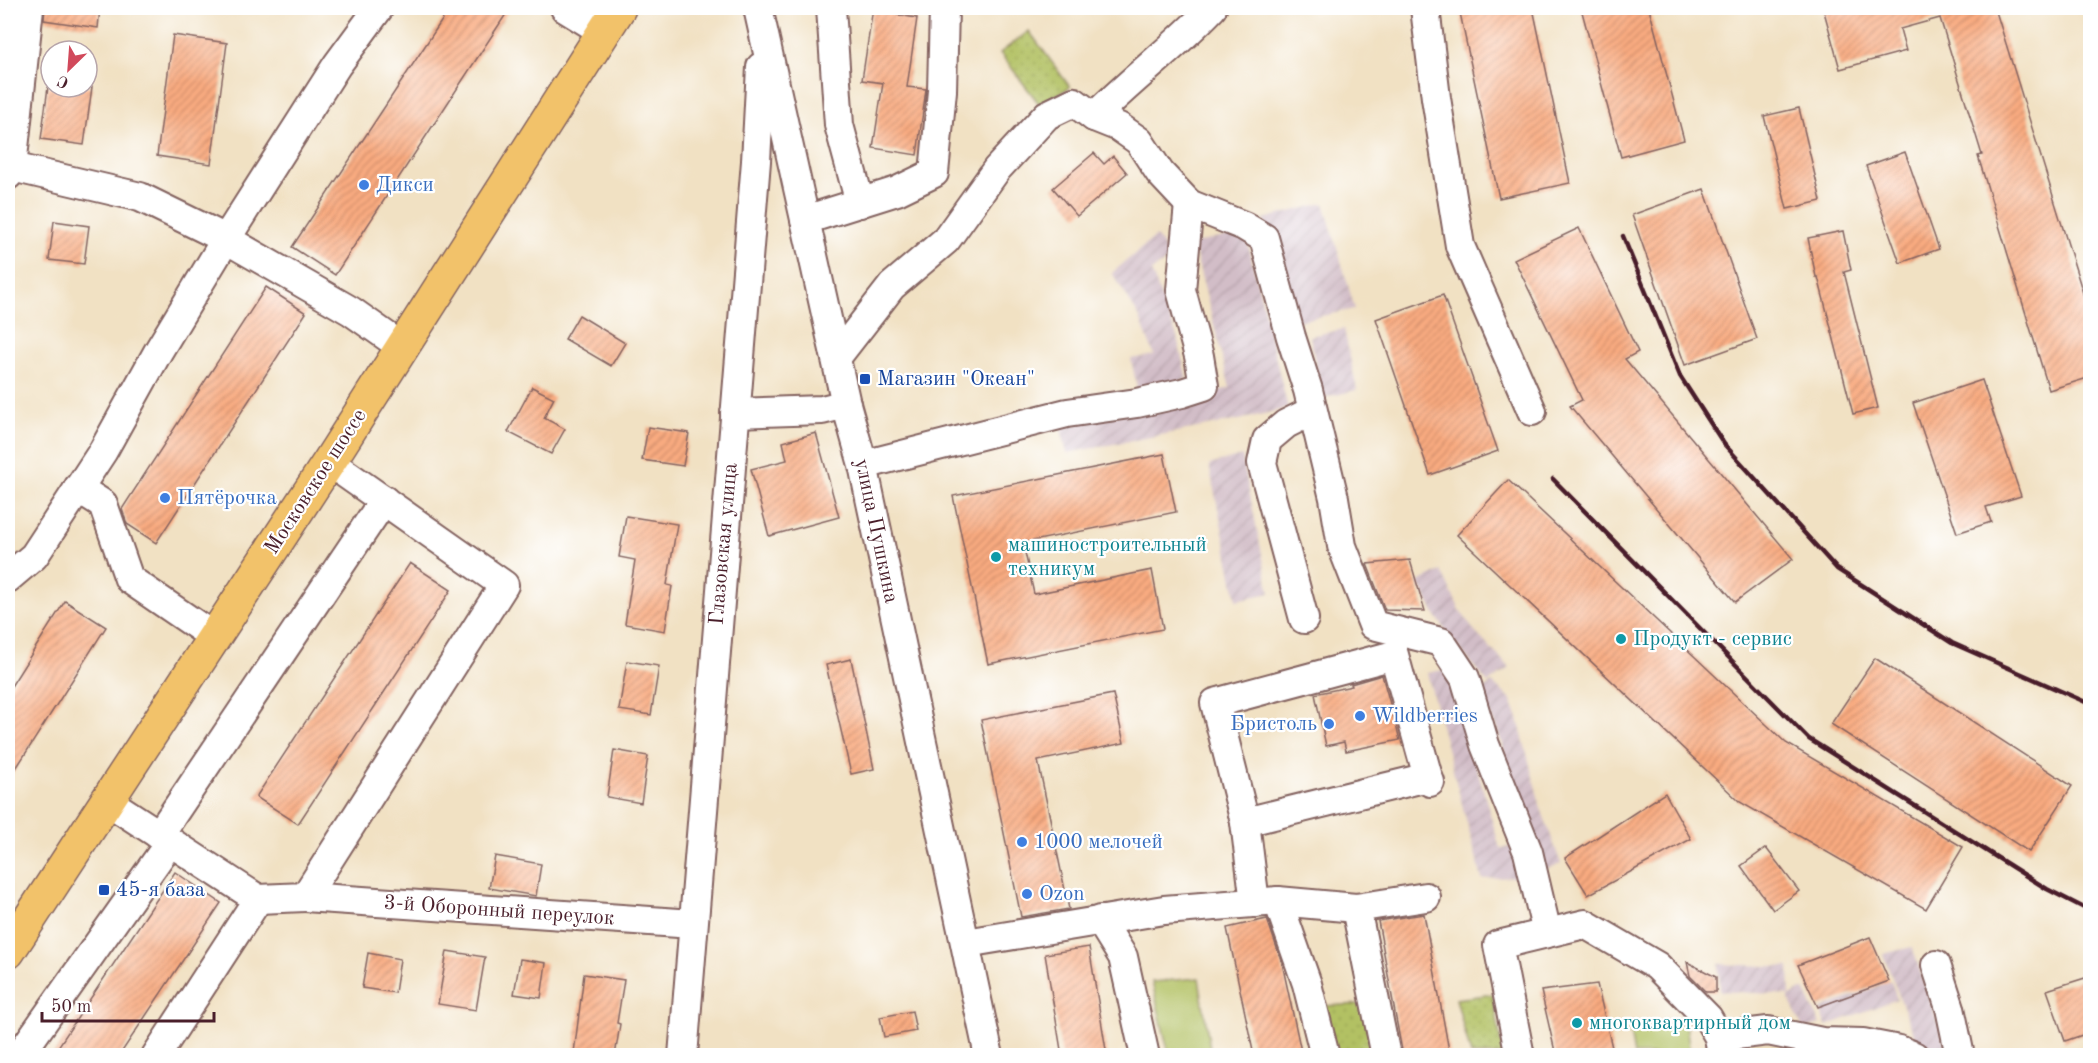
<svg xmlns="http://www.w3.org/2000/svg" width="2098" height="1063" font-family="'Old Standard TT',serif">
  <defs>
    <pattern id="industrial-furrows" width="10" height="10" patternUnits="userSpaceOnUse" patternTransform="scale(1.5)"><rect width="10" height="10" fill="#d2bdc7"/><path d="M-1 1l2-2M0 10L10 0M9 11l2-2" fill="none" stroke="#b6a2ab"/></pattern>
    <pattern id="grass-dots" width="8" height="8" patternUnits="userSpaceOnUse" patternTransform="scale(1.5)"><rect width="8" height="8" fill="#b2c163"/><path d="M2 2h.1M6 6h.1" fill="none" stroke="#9ba556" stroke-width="1.8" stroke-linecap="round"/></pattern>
    <pattern id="building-hatch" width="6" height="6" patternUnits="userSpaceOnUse" patternTransform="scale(1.5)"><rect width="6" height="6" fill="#f9ab80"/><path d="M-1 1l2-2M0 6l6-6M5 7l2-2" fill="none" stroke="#cc8b69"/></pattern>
  </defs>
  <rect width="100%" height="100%" fill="#fff"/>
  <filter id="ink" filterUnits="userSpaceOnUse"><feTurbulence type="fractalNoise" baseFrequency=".0167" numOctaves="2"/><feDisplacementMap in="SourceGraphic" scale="12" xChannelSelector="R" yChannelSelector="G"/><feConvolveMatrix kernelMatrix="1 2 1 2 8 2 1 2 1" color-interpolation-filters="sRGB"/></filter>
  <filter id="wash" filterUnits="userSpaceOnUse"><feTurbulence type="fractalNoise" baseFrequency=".008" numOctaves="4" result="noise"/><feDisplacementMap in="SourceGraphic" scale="24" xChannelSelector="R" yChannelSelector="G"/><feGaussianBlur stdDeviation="1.35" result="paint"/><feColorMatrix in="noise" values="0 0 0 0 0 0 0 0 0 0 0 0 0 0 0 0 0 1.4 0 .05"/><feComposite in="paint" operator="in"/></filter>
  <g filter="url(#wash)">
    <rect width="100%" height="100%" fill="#f1e1c3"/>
    <g fill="url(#industrial-furrows)">
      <path d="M1324,203L1355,309L1293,322L1264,219Z"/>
      <path d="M1245,232L1288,408L1239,420L1067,453L1060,425L1115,415L1230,388L1193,244Z"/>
      <path d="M1156,236L1171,258L1151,271L1177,337L1187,379L1138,393L1131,359L1154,355L1139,316L1112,273Z"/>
      <path d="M1344,329L1357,390L1322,398L1310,336Z"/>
      <path d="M1242,456L1270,593L1237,600L1209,465Z"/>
      <path d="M1441,571L1460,610L1475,632L1510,668L1488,683L1453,641L1436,616L1418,582Z"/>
      <path d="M1448,669L1500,848L1517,846L1526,876L1482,879L1427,673Z"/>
      <path d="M1492,683L1510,698L1517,715L1541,808L1561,864L1542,870L1497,729L1479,692Z"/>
      <path d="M1912,947L1946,1047L1921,1053L1883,954Z"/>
      <path d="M1719,964L1789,967L1790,995L1720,991Z"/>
      <path d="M1891,981L1897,999L1826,1026L1821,1009Z"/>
      <path d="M1804,989L1820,1024L1803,1029L1788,997Z"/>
      <path d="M2090,1045V1055H2061Z"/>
    </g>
    <g fill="url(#grass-dots)" stroke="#7e7047" stroke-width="1.5">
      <path d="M1029,31L1070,87L1040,105L1000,53Z"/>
      <path d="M1493,994L1503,1055H1471L1456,999Z"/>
      <path d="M1364,1004L1373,1055H1335L1323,1006Z"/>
    </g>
    <g fill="#b2c163" stroke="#7e7047" stroke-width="1.5">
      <path d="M1199,978L1211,1055H1169L1152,982Z"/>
      <path d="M1686,1022L1690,1055H1634L1630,1032Z"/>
    </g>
    <g id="blocks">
      <g fill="url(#building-hatch)">
        <path d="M45,8H100L98,28L44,20Z"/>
        <path d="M450,8H510L335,275L292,247Z"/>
        <path d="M873,8H899L898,15L917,18L907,87L926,89L917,155L873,148L883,83L862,80Z"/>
        <path d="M1459,8H1533L1570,183L1499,198Z"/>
        <path d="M1581,8H1649L1684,140L1621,157Z"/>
        <path d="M1823,8H1995L2091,319V377L2049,390L1978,156L1982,155L1940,18L1900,29L1906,51L1840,69Z"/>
        <path d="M173,35L227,43L211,164L157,156Z"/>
        <path d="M48,87H92L84,145L41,139Z"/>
        <path d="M1799,108L1821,201L1787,209L1764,116Z"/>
        <path d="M1905,152L1939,249L1900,263L1866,166Z"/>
        <path d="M1094,153L1104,164L1113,156L1127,173L1077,216L1053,188Z"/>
        <path d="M1704,189L1757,339L1685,365L1632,215Z"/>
        <path d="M54,221L89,226L84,264L49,260Z"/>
        <path d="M1579,228L1638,352L1625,359L1793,559L1735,602L1570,406L1582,400L1514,259Z"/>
        <path d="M1843,231L1851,270L1844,272L1878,408L1853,414L1818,277H1816L1808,238Z"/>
        <path d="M266,287L306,313L156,543L127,524L122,509Z"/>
        <path d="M1443,295L1498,451L1430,475L1376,319Z"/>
        <path d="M579,315L625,343L611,366L565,339Z"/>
        <path d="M1982,380L2021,496L1986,507L1991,522L1957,533L1913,403Z"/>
        <path d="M532,387L554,398L544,418L565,429L551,454L508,432Z"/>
        <path d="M648,427L689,433L683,466L642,460Z"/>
        <path d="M816,433L839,517L769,536L751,469L787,460L783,442Z"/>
        <path d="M1164,454L1176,512L1023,543L1034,594L1152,570L1163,629L988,664L953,496Z"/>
        <path d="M1508,480L1786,743L1963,847L1926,909L1740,802L1457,535Z"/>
        <path d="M626,516L677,524L667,585L672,586L665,631L625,624L635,560L619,557Z"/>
        <path d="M1410,560L1425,611L1385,610L1367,564Z"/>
        <path d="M410,563L451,590L298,824L256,797Z"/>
        <path d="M65,601L106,627L8,781V691Z"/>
        <path d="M1875,658L2072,786L2029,852L1831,724Z"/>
        <path d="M851,659L874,769L851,774L826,665Z"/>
        <path d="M627,661L659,666L651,715L619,710Z"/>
        <path d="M1382,675L1400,740L1346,751L1344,742L1326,746L1315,694L1352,686L1351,684Z"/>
        <path d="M1113,694L1124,743L1038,761L1069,909L1021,917L981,720Z"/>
        <path d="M614,750L648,756L641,803L607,797Z"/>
        <path d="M1665,793L1691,839L1588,895L1565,858Z"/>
        <path d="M1766,848L1799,891L1773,910L1741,866Z"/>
        <path d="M495,856L541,864L536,896L489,888Z"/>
        <path d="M175,872L221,903L119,1056H52Z"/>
        <path d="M1424,914L1450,1056H1403L1378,921Z"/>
        <path d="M1267,919L1282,963L1302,1056H1254L1227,928Z"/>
        <path d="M1870,937L1889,981L1818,1007L1798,965Z"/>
        <path d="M1089,947L1107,1056H1062L1045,954Z"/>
        <path d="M447,951L485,957L476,1010L438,1004Z"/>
        <path d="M368,953L400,959L395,993L362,988Z"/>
        <path d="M520,959L546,963L541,998L514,994Z"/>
        <path d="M1687,962L1716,977V992H1706L1690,976Z"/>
        <path d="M584,974L624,980L617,1023L620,1024L615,1056H589L574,1053Z"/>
        <path d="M2085,978L2091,995V1032L2065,1041L2047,990Z"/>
        <path d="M1597,984L1614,1056H1556L1541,991Z"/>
        <path d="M912,1011L916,1031L884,1037L880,1017Z"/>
      </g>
    </g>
  </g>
  <g filter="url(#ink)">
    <use href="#blocks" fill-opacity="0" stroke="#846360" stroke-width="1.5"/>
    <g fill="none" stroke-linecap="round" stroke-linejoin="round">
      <g stroke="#846360" stroke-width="32">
        <g id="minor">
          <path d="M565,8L604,32"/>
          <path d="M758,8L846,404L863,465L989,1056"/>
          <path d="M831,8L839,125L860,203"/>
          <path d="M1425,8L1436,98L1460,246L1532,411"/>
          <path d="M1094,117C1132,79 1175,47 1212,8"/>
          <path d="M8,166L140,197L226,239L351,311L402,347"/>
          <path d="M8,175L12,167L29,8"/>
          <path d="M805,220L897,191L934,173L942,91L944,8"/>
          <path d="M836,358L892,286L946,240L997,169L1047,115L1074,102L1094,117L1119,127L1139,141L1160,173L1189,204"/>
          <path d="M735,413L822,410L846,404"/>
          <path d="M863,465L1067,413L1137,403L1182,393L1204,386L1199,356L1181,290L1189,204L1244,226L1264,238L1291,337L1308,390L1334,498L1342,546L1373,625L1441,642L1465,678L1485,745L1528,852L1547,933"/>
          <path d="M78,488L103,504L129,579L214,637"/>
          <path d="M8,578L34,556L103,451L159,350L226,239L337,65L379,8"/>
          <path d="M1304,619L1262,463L1267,440L1286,424L1312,411"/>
          <path d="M1428,777L1245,822L1215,703L1394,655L1428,777L1430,782"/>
          <path d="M106,800L258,899L305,897L504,585L329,462"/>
          <path d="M1245,822L1255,903"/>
          <path d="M159,835L384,500"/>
          <path d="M305,897L693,924"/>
          <path d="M1278,901L1307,984L1325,1056"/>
          <path d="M1356,908L1386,1056"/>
          <path d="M1100,920L1123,957L1145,1056"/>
          <path d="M966,943L1164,910L1278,901L1356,908L1426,897"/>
          <path d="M1936,965L1950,1008L1960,1056"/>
          <path d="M1719,1037L1768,1031L1822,1042L1863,1043L1899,1050L1914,1056"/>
          <path d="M19,1056L170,842"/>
          <path d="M156,1056L258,899"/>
          <path d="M683,1056L756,161L761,67"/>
          <path d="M1520,1056L1498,945L1585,924L1657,966L1708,1018L1719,1037L1722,1056"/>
        </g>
      </g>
      <g stroke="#846360" stroke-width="36">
        <path id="major" d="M8,952L329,462L619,8"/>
      </g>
      <use href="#minor" stroke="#fff" stroke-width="28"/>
      <use href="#major" stroke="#f2c26a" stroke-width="33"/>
      <g stroke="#4a1f2b" stroke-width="4.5">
        <path d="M1623,236L1680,376L1724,444L1837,569L1952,643L2090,704"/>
        <path d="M1553,479L1809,739L2047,889L2090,911"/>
      </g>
    </g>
  </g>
  <g fill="#3f7fe0" stroke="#fff" stroke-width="2">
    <circle cx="364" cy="185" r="6"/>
    <circle cx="165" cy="498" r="6"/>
    <circle cx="1360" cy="716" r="6"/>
    <circle cx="1329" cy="724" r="6"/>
    <circle cx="1022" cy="842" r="6"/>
    <circle cx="1027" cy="894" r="6"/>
  </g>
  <g fill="#1a4fb4" stroke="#fff" stroke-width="2">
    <rect x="859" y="373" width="12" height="12" rx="3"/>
    <rect x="98" y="884" width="12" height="12" rx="3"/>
  </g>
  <g fill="#0f9aa8" stroke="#fff" stroke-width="2">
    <circle cx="996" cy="557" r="6"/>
    <circle cx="1621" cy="639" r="6"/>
    <circle cx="1577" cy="1023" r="6"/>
  </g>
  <g text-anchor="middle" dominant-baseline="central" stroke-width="4.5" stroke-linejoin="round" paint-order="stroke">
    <g font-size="21" fill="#366cbe" stroke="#fff" text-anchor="start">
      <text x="376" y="185">Дикси</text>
      <text x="177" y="498">Пятёрочка</text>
      <text x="1372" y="716">Wildberries</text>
      <text x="1317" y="724" text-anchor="end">Бристоль</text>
      <text x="1034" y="842">1000 мелочей</text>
      <text x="1039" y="894">Ozon</text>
    </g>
    <g font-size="21" fill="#164399" stroke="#fff" text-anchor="start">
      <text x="877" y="379">Магазин "Океан"</text>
      <text x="116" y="890">45-я база</text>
    </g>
    <g font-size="21" fill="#4a1f2b" stroke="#fff">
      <text transform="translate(316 482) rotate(-57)">Московское шоссе</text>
      <text transform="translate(876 531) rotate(78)">улица Пушкина</text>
      <text transform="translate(724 544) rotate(-85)">Глазовская улица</text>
      <text transform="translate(499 911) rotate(4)">3-й Оборонный переулок</text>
    </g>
    <g font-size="21" fill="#0d838f" stroke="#fff" text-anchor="start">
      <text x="1008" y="545">машиностроительный<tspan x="1008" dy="24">техникум</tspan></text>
      <text x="1633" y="639">Продукт - сервис</text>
      <text x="1589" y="1023">многоквартирный дом</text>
    </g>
  </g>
  <rect width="2098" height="1063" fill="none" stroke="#fff" stroke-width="30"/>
  <g transform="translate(69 69) rotate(205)"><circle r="28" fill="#ffffff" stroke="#b7a5aa" stroke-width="1.5"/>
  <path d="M0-4.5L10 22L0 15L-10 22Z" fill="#d1495b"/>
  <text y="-9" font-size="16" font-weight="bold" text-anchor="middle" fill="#4a1f2b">С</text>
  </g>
  <path d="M42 1012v9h172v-9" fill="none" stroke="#4a1f2b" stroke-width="3"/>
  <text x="51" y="1012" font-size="18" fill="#4a1f2b" stroke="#ffffff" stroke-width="4.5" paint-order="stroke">50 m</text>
</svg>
